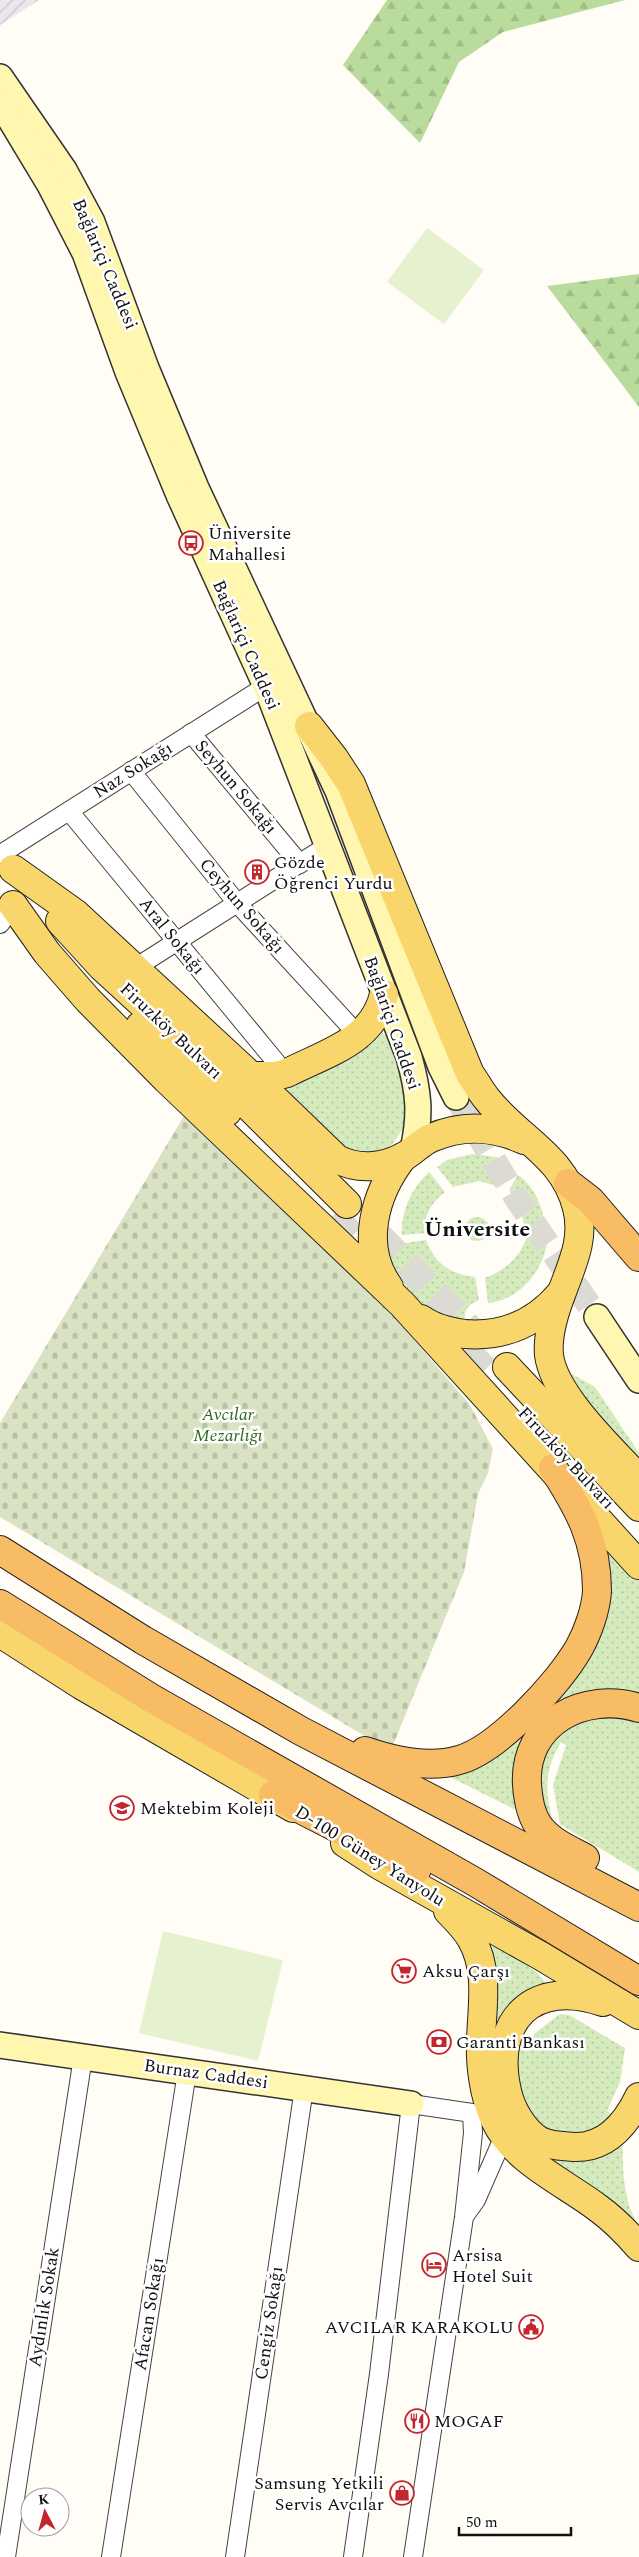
<svg xmlns="http://www.w3.org/2000/svg" width="639" height="2557" font-family="Spectral,serif">
  <defs>
    <pattern id="industrial-furrows" width="10" height="10" patternUnits="userSpaceOnUse" patternTransform="scale(1.25)"><rect width="10" height="10" fill="#eee6ef"/><path d="M-1 1l2-2M0 10L10 0M9 11l2-2" fill="none" stroke="#cbc4cc"/></pattern>
    <pattern id="grass-dots" width="8" height="8" patternUnits="userSpaceOnUse" patternTransform="scale(1.25)"><rect width="8" height="8" fill="#d5ebbd"/><path d="M2 2h.1M6 6h.1" fill="none" stroke="#b6c8a1" stroke-width="1.8" stroke-linecap="round"/></pattern>
    <pattern id="forest-firs" width="22" height="20" patternUnits="userSpaceOnUse" patternTransform="scale(1.25)"><rect width="22" height="20" fill="#b9dc9c"/><path d="M5 1l3.5 6h-7zM16 11l3.5 6h-7z" fill="#9ebc85"/></pattern>
    <pattern id="cemetery-stones" width="16" height="16" patternUnits="userSpaceOnUse" patternTransform="scale(1.25)"><rect width="16" height="16" fill="#d9e3c4"/><path d="M2 7V4a2 2 0 0 1 4 0v3zM10 15v-3a2 2 0 0 1 4 0v3z" fill="#b9c2a7"/></pattern>
  </defs>
  <rect width="100%" height="100%" fill="#fffdf5"/>
  <path fill="url(#industrial-furrows)" d="M0,0H39L0,25Z"/>
  <g fill="url(#grass-dots)">
    <path d="M382,1033L386,1035L406,1090L405,1126L388,1150L363,1155L338,1146L289,1096L287,1091L290,1087L373,1043Z"/>
    <path d="M473,1154L496,1157L512,1166L500,1187L479,1181L453,1187L437,1167L447,1160Z"/>
    <path d="M429,1172L445,1192C432,1202 423,1216 425,1233L402,1235C401,1211 411,1189 429,1172Z"/>
    <path d="M518,1175C535,1187 543,1207 545,1226L524,1225L520,1206L509,1190Z"/>
    <circle cx="477" cy="1229" r="12"/>
    <path d="M528,1235L548,1236C546,1268 521,1300 488,1303L485,1278C507,1269 519,1258 528,1235Z"/>
    <path d="M426,1240C435,1264 450,1274 475,1277L479,1300C469,1304 464,1309 465,1320C426,1317 397,1287 388,1251L406,1243Z"/>
    <path d="M563,1369L595,1387L639,1453V1463L619,1444Z"/>
    <path d="M602,1535L639,1576V1696L624,1692L591,1691L565,1702L520,1806L514,1809L448,1776L563,1686Z"/>
    <path d="M639,1716V1872L560,1824L553,1785L566,1745L561,1742C542,1774 545,1796 556,1831L534,1789L538,1762L571,1718Z"/>
    <path d="M495,1946L537,1972L548,1986L501,2020L491,2016L489,1949Z"/>
    <path d="M560,2014L569,2015L625,2048L620,2082L607,2111L614,2116C579,2142 577,2139 536,2126L516,2091L515,2036L531,2041L535,2033Z"/>
    <path d="M623,2139C622,2161 623,2183 629,2205C632,2215 639,2223 639,2234L538,2153Z"/>
  </g>
  <g fill="url(#forest-firs)">
    <path d="M387,0H625L503,32L459,62L420,143L343,65Z"/>
    <path d="M639,274V407L547,286Z"/>
  </g>
  <path fill="url(#cemetery-stones)" d="M187,1111L367,1285L470,1405L493,1449L488,1473L478,1494L464,1572L393,1745L368,1738L0,1517V1423Z"/>
  <g fill="#e6f2cf">
    <path d="M427,228L484,270L444,324L387,282Z"/>
    <path d="M163,1931L283,1960L258,2061L139,2033Z"/>
  </g>
  <g fill="none" stroke-linecap="round" stroke-linejoin="round">
    <path stroke="#dbdad3" stroke-width="25" stroke-dasharray="25 12" stroke-linecap="butt" d="M456,1097L517,1199L597,1317"/>
    <g stroke="#dbdad3" stroke-width="28" stroke-dasharray="28 14" stroke-linecap="butt">
      <path d="M333,1216L385,1268"/>
      <path d="M377,1234L471,1330"/>
      <path d="M436,1320L494,1379"/>
    </g>
    <g stroke="#444" stroke-width="20">
      <g id="minor">
        <path d="M191,733L300,864"/>
        <path d="M131,771L237,903L359,1036"/>
        <path d="M69,811L276,1062"/>
        <path d="M1,854L266,686"/>
        <path d="M0,924L13,905"/>
        <path d="M135,968L327,846"/>
        <path d="M466,2214L476,2200L504,2136"/>
        <path d="M6,2557L83,2057"/>
        <path d="M111,2557L187,2072"/>
        <path d="M235,2557L304,2088"/>
        <path d="M353,2557L379,2374L411,2104L472,2113L473,2133L464,2217L413,2557"/>
      </g>
    </g>
    <g stroke="#333" stroke-width="28">
      <g id="secondary">
        <path d="M0,77L64,170L92,222L146,368L196,488L338,791L441,1067L456,1097"/>
        <path d="M0,102L50,185L85,253L128,372L179,495L266,686L409,1057C419,1093 421,1114 413,1150"/>
        <path d="M597,1317L639,1380"/>
        <path d="M0,2045L411,2104"/>
      </g>
    </g>
    <g stroke="#222" stroke-width="30">
      <g id="primary">
        <path d="M309,726L334,758L351,784L470,1074C476,1082 481,1092 487,1099C518,1139 564,1155 577,1208C585,1239 572,1264 562,1292C555,1310 547,1335 549,1355C554,1396 611,1448 639,1479"/>
        <path d="M13,869L76,914L251,1076L337,1159C358,1170 382,1168 403,1157C413,1152 421,1142 431,1138C463,1124 493,1126 524,1140"/>
        <path d="M13,905L47,953L88,1000L166,1079L402,1304L639,1565"/>
        <path d="M60,921L102,967L184,1042L347,1204"/>
        <path d="M140,1026L227,1112"/>
        <path d="M251,1076H276L287,1073C326,1053 374,1041 384,994"/>
        <path d="M389,1287C359,1246 375,1193 403,1157"/>
        <path d="M421,1319C433,1328 450,1332 465,1334C504,1337 536,1323 561,1293"/>
        <path d="M507,1367L639,1507"/>
        <path d="M0,1633L81,1685L293,1808"/>
        <path d="M345,1843L379,1865L541,1956L639,2015"/>
        <path d="M448,1911C457,1920 466,1929 472,1940C492,1976 479,2019 481,2057C482,2078 486,2100 495,2120C514,2161 564,2182 598,2208C613,2219 627,2233 639,2247"/>
        <path d="M603,2002C533,1978 491,2020 507,2091C511,2109 523,2131 540,2141C550,2146 563,2146 574,2147C606,2148 626,2124 639,2097"/>
      </g>
    </g>
    <g stroke="#222" stroke-width="30">
      <g id="trunk">
        <path d="M568,1183L590,1200L639,1257"/>
        <path d="M0,1550L143,1640L301,1731L639,1907"/>
        <path d="M0,1604L151,1698L475,1882L639,1981"/>
        <path d="M365,1751C394,1761 428,1769 459,1760C497,1750 559,1683 579,1648C588,1632 596,1609 597,1591C597,1540 579,1509 553,1468"/>
        <path d="M273,1795L417,1869"/>
        <path d="M585,1858C568,1849 549,1841 538,1825C530,1813 528,1799 527,1785C523,1722 585,1691 639,1708"/>
      </g>
    </g>
    <use href="#minor" stroke="#fff" stroke-width="18"/>
    <use href="#secondary" stroke="#fff6b0" stroke-width="25"/>
    <use href="#primary" stroke="#f9d66b" stroke-width="28"/>
    <use href="#trunk" stroke="#f7bc64" stroke-width="28"/>
  </g>
  <defs>
    <g id="bus-ring" transform="scale(1.25)"><circle r="9.5" fill="#fff" stroke="#c4262e" stroke-width="1.5"/><path d="M-5-6H5V4H4V6H2V4H-2V6H-4V4H-5ZM-3.5-4V0h7V-4ZM-3.5 1.2v1.5H-2V1.2ZM2 1.2v1.5H3.5V1.2Z" fill="#c4262e"/></g>
    <g id="building-ring" transform="scale(1.25)"><circle r="9.5" fill="#fff" stroke="#c4262e" stroke-width="1.5"/><path d="M-4-6H4V6H1V3H-1V6H-4ZM-2.5-4.3h1.7v1.8h-1.7ZM.8-4.3h1.7v1.8H.8ZM-2.5-1h1.7V.8h-1.7ZM.8-1h1.7V.8H.8Z" fill="#c4262e"/></g>
    <g id="school-ring" transform="scale(1.25)"><circle r="9.5" fill="#fff" stroke="#c4262e" stroke-width="1.5"/><path d="M0-5L7-2L0 1L-7-2ZM-4 1L0 2.5L4 1V4Q0 6-4 4Z" fill="#c4262e"/></g>
    <g id="supermarket-ring" transform="scale(1.25)"><circle r="9.5" fill="#fff" stroke="#c4262e" stroke-width="1.5"/><path d="M-6-5.5h2.5l.6 2H6L4.5 2H-2.5L-4.4-4H-6ZM-1.5 3.2a1.3 1.3 0 1 0 .1 0ZM3 3.2a1.3 1.3 0 1 0 .1 0Z" fill="#c4262e"/></g>
    <g id="bank-ring" transform="scale(1.25)"><circle r="9.5" fill="#fff" stroke="#c4262e" stroke-width="1.5"/><path d="M-6-4H6V4H-6ZM0-2.3a2.3 2.3 0 1 0 0 4.6a2.3 2.3 0 1 0 0-4.6Z" fill="#c4262e"/></g>
    <g id="hotel-ring" transform="scale(1.25)"><circle r="9.5" fill="#fff" stroke="#c4262e" stroke-width="1.5"/><path d="M-6-4.5h1.5V1H6V5H4.5V3h-9V5H-6ZM-4 0a1.8 1.8 0 1 1 3.6 0ZM.5 0V-2.5h3Q6-2.5 6 0Z" fill="#c4262e"/></g>
    <g id="civic-ring" transform="scale(1.25)"><circle r="9.5" fill="#fff" stroke="#c4262e" stroke-width="1.5"/><path d="M-.6-6.5H3V-4.5H.6V-3L4-1V1h2V6H-6V1h2V-1L-.6-3ZM-1.2 2.5V6h2.4V2.5Z" fill="#c4262e"/></g>
    <g id="restaurant-ring" transform="scale(1.25)"><circle r="9.5" fill="#fff" stroke="#c4262e" stroke-width="1.5"/><path d="M-5-6h1v4h1v-4h1v4h1v-4h1v5L-1.5 .5V6h-2V.5L-5-1ZM5-6V6H3V1.5H1.5Q1.5-4 5-6Z" fill="#c4262e"/></g>
    <g id="shop-ring" transform="scale(1.25)"><circle r="9.5" fill="#fff" stroke="#c4262e" stroke-width="1.5"/><path d="M-5-2.5h2.3a2.7 3.5 0 0 1 5.4 0H5L5.5 6h-11ZM-1.5-2.5h3a1.5 2.3 0 0 0-3 0Z" fill="#c4262e"/></g>
  </defs>
  <g fill-rule="evenodd">
    <use href="#bus-ring" x="191" y="543"/>
    <use href="#building-ring" x="257" y="872"/>
    <use href="#school-ring" x="122" y="1808"/>
    <use href="#supermarket-ring" x="404" y="1971"/>
    <use href="#bank-ring" x="439" y="2042"/>
    <use href="#hotel-ring" x="434" y="2265"/>
    <use href="#civic-ring" x="531" y="2327"/>
    <use href="#restaurant-ring" x="417" y="2421"/>
    <use href="#shop-ring" x="402" y="2493"/>
  </g>
  <g text-anchor="middle" dominant-baseline="central" stroke-width="5" stroke-linejoin="round" paint-order="stroke">
    <g font-size="18" fill="#111" stroke="#fff">
      <text transform="translate(105 264) rotate(67)">Bağlariçi Caddesi</text>
      <text transform="translate(246 645) rotate(66)">Bağlariçi Caddesi</text>
      <text transform="translate(133 770) rotate(-32)">Naz Sokağı</text>
      <text transform="translate(236 787) rotate(50)">Seyhun Sokağı</text>
      <text transform="translate(242 906) rotate(49)">Ceyhun Sokağı</text>
      <text transform="translate(172 936) rotate(51)">Aral Sokağı</text>
      <text transform="translate(392 1023) rotate(71)">Bağlariçi Caddesi</text>
      <text transform="translate(171 1031) rotate(43)">Firuzköy Bulvarı</text>
      <text transform="translate(566 1458) rotate(47)">Firuzköy Bulvarı</text>
      <text transform="translate(370 1856) rotate(32)">D-100 Güney Yanyolu</text>
      <text transform="translate(206 2074) rotate(8)">Burnaz Caddesi</text>
      <text transform="translate(44 2307) rotate(-81)">Aydınlık Sokak</text>
      <text transform="translate(149 2314) rotate(-81)">Afacan Sokağı</text>
      <text transform="translate(269 2323) rotate(-82)">Cengiz Sokağı</text>
    </g>
    <g font-size="18" fill="#111" stroke="#fff" text-anchor="start">
      <text x="208" y="533">Üniversite<tspan x="208" dy="21">Mahallesi</tspan></text>
      <text x="274" y="862">Gözde<tspan x="274" dy="21">Öğrenci Yurdu</tspan></text>
      <text x="140" y="1808">Mektebim Koleji</text>
      <text x="422" y="1971">Aksu Çarşı</text>
      <text x="456" y="2042">Garanti Bankası</text>
      <text x="452" y="2255">Arsisa<tspan x="452" dy="21">Hotel Suit</tspan></text>
      <text x="514" y="2327" text-anchor="end">AVCILAR KARAKOLU</text>
      <text x="434" y="2421">MOGAF</text>
      <text x="384" y="2483" text-anchor="end">Samsung Yetkili<tspan x="384" dy="21">Servis Avcılar</tspan></text>
    </g>
    <g font-size="18" font-style="italic" fill="#2f6b1f" stroke="#fff">
      <text x="228" y="1414">Avcılar<tspan x="228" dy="21">Mezarlığı</tspan></text>
    </g>
    <g font-size="22" font-weight="bold" fill="#111" stroke="#fff">
      <text x="477" y="1229">Üniversite</text>
    </g>
  </g>
  <g transform="translate(45 2512) rotate(354)"><circle r="24" fill="#ffffff" stroke="#a0a0a0"/>
  <path d="M0-4L9 19L0 12L-9 19Z" fill="#c4262e"/>
  <text y="-8" font-size="14" font-weight="bold" text-anchor="middle" fill="#111111">K</text>
  </g>
  <path d="M459 2527v8h112v-8" fill="none" stroke="#111111" stroke-width="2.5"/>
  <text x="466" y="2527" font-size="15" fill="#111111" stroke="#ffffff" stroke-width="4" paint-order="stroke">50 m</text>
</svg>
